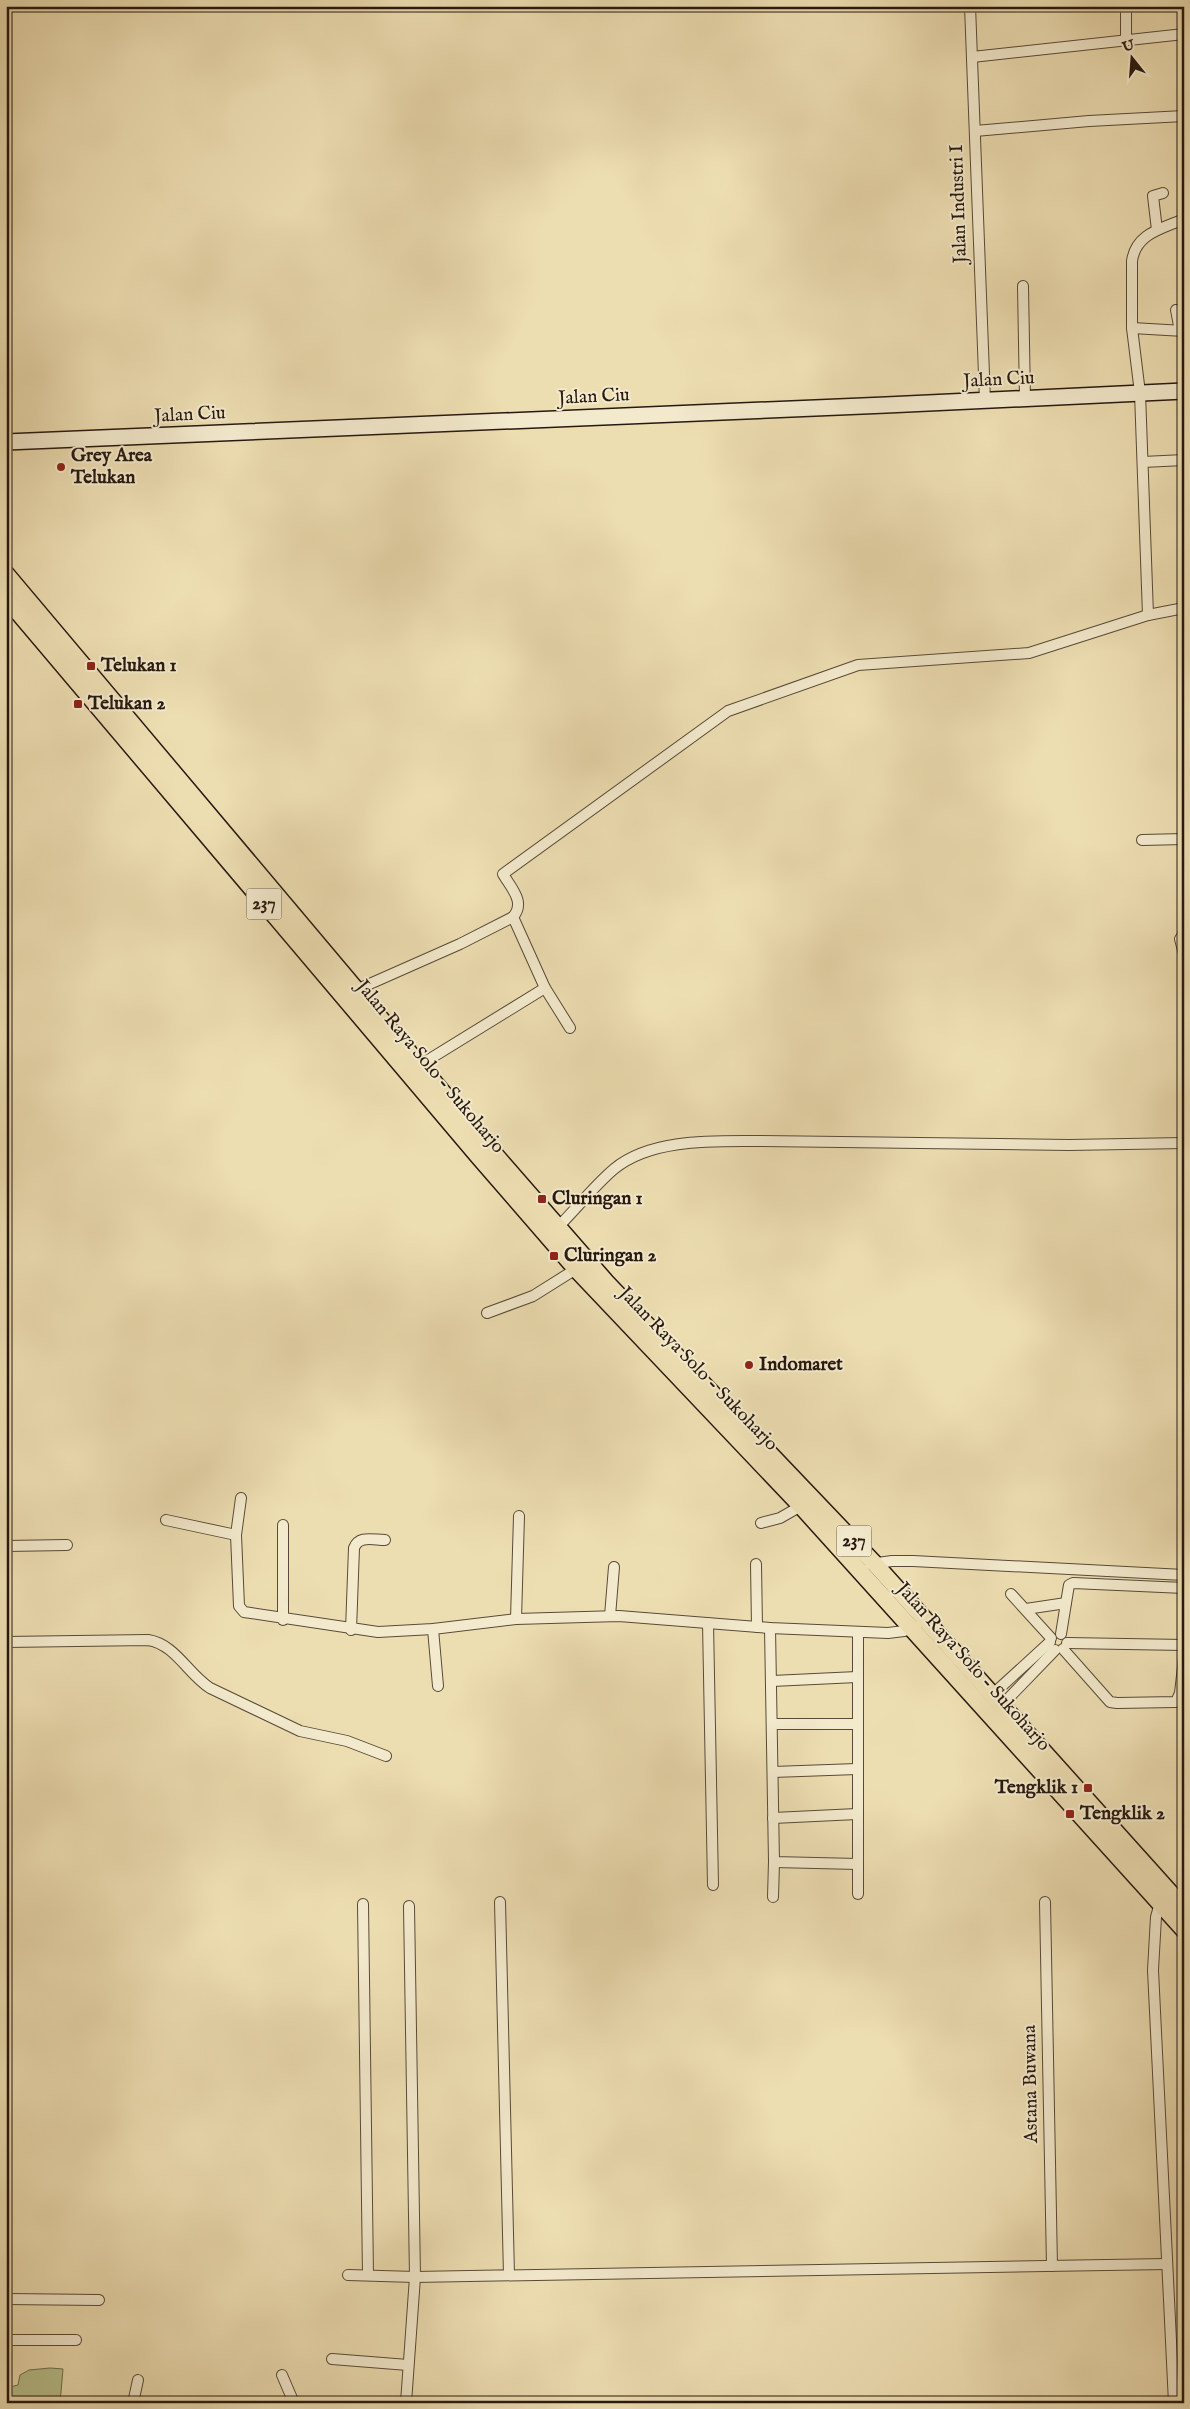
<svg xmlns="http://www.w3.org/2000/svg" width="1190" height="2409" font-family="'IM FELL English',serif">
  <rect width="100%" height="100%" fill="#eddeb2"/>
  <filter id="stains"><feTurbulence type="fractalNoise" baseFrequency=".004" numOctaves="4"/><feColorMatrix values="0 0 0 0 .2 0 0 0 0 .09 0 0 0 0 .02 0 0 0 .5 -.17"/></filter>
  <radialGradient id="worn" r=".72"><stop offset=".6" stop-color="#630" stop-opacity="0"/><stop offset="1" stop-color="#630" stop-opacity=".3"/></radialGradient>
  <path fill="#b8c18d" stroke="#706d4e" d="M50,2368L63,2369L60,2403H6V2388L18,2385L20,2375L29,2370Z"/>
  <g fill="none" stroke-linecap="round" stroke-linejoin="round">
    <g stroke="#584a38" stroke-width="12">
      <g id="street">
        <path d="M970,6L985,401"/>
        <path d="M1126,40V6"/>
        <path d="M972,57L1184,34"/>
        <path d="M975,131L1089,121L1184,116"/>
        <path d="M1184,170V172"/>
        <path d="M1157,230L1153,196L1163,193"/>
        <path d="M1023,286L1025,399"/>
        <path d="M1176,310L1180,331"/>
        <path d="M1132,328L1184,331"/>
        <path d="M1143,462L1184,460"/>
        <path d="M1148,615L1140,393L1132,328V261C1136,233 1162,229 1184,219"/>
        <path d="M1142,840L1184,839"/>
        <path d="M513,917L545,988L570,1028"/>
        <path d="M1184,933L1180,939L1184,954"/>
        <path d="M356,990L460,944L513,917C526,902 511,888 503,874L728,711L858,665L1029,653L1148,615L1184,608"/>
        <path d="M420,1065L545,988"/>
        <path d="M558,1227C577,1208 594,1186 614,1169C651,1138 715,1141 761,1141L1069,1145L1184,1143"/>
        <path d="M487,1313L533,1296L576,1269"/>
        <path d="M241,1498L236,1535L239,1606L244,1612L378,1632L433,1629L516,1619L619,1616L770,1628L888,1633L904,1631L916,1627"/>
        <path d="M166,1520L236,1535"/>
        <path d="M761,1523L780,1518L801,1506"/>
        <path d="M283,1525V1620"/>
        <path d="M6,1546L67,1545"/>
        <path d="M756,1564L757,1627"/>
        <path d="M870,1564L892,1561H913L1184,1575"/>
        <path d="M1011,1594L1051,1638"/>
        <path d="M1066,1603L1069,1585L1073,1583L1184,1588"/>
        <path d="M1026,1609L1066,1603L1061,1634"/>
        <path d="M610,1616L614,1567"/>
        <path d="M516,1619L519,1516"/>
        <path d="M708,1623L713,1885"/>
        <path d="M770,1628L774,1862L858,1864"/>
        <path d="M433,1629L438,1686"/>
        <path d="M351,1630L354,1548C359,1535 373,1540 385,1540"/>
        <path d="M858,1632V1894"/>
        <path d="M6,1642L148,1640C175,1644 188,1674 210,1688L300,1731L347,1741L386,1756"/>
        <path d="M1067,1643L1184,1645"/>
        <path d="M1063,1649L1110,1702L1117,1703L1176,1702L1180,1693L1184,1658"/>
        <path d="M772,1681L857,1677"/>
        <path d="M992,1695L1050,1642"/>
        <path d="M1002,1705L1055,1650"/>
        <path d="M773,1724H857"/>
        <path d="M773,1772L857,1769"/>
        <path d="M773,1818L857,1814"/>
        <path d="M773,1897L774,1862"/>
        <path d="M500,1902L509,2275"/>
        <path d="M1045,1902L1052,2266"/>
        <path d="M1160,1903L1156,1917L1153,1970L1174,2403"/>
        <path d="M363,1904L368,2275"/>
        <path d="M348,2275L415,2277L1167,2264"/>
        <path d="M6,2299L99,2300"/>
        <path d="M6,2340H76"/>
        <path d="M332,2359L408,2365"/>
        <path d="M282,2375L294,2403"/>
        <path d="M133,2403L138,2380"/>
        <path d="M406,2403L415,2277L409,1906"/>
      </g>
    </g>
    <g stroke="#271910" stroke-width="18">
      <path id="secondary" d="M6,442L886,405L1184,391"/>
    </g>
    <g stroke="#271910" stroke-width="19">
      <g id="primary">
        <path d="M6,574L497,1157L606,1282L874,1563L1184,1908"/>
        <path d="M6,598L479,1157L576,1269L801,1506L1184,1930"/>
      </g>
    </g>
    <use href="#street" stroke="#f3eacd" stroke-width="10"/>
    <use href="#secondary" stroke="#f3eacd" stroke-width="15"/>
    <use href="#primary" stroke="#eddeb2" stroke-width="16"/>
  </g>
  <g fill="#8f2418" stroke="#f3eacd" stroke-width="2">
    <circle cx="61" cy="467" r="5"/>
    <rect x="86" y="661" width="10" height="10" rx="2.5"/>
    <rect x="73" y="699" width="10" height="10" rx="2.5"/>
    <rect x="537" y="1194" width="10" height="10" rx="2.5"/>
    <rect x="549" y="1251" width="10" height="10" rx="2.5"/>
    <circle cx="749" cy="1365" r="5"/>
    <rect x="1083" y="1783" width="10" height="10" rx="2.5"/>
    <rect x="1065" y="1809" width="10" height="10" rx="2.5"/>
  </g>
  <g text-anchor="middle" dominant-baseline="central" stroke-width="4" stroke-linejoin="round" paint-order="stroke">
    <g fill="#f3eacd" stroke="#645849" stroke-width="1">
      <rect x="246.5" y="888.5" width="35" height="31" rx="4"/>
      <rect x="836.5" y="1525.5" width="35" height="31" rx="4"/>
    </g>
    <g font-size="18" font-weight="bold" fill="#271910">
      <text x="264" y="904">237</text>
      <text x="854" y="1541">237</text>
    </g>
    <g font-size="19" fill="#271910" stroke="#f3eacd">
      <text transform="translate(959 204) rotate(-92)">Jalan Industri I</text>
      <text transform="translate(999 380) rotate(-3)">Jalan Ciu</text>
      <text transform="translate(594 397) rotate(-3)">Jalan Ciu</text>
      <text transform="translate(190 415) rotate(-3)">Jalan Ciu</text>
      <text transform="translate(430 1067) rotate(50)">Jalan Raya Solo - Sukoharjo</text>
      <text transform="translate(698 1369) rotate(46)">Jalan Raya Solo - Sukoharjo</text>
      <text transform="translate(973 1667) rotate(48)">Jalan Raya Solo - Sukoharjo</text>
      <text transform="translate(1031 2084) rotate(-91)">Astana Buwana</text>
    </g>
    <g font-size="19" font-weight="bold" fill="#271910" stroke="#f3eacd" text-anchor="start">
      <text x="71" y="456">Grey Area<tspan x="71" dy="22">Telukan</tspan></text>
      <text x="101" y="666">Telukan 1</text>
      <text x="88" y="704">Telukan 2</text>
      <text x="552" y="1199">Cluringan 1</text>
      <text x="564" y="1256">Cluringan 2</text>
      <text x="759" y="1365">Indomaret</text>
      <text x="1078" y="1788" text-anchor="end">Tengklik 1</text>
      <text x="1080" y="1814">Tengklik 2</text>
    </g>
  </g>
  <rect width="1190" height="2409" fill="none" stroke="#eddeb2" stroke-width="25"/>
  <rect x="8" y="8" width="1175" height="2394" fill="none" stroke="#271910" stroke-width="2.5"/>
  <rect x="12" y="12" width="1165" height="2384" fill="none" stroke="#271910"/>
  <g transform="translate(1132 58) rotate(343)" stroke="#f3eacd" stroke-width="4" paint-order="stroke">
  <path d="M0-4L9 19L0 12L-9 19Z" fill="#271910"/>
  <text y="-8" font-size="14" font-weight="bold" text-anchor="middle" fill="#271910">U</text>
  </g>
  <rect width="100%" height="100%" filter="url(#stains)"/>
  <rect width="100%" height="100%" fill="url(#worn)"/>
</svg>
